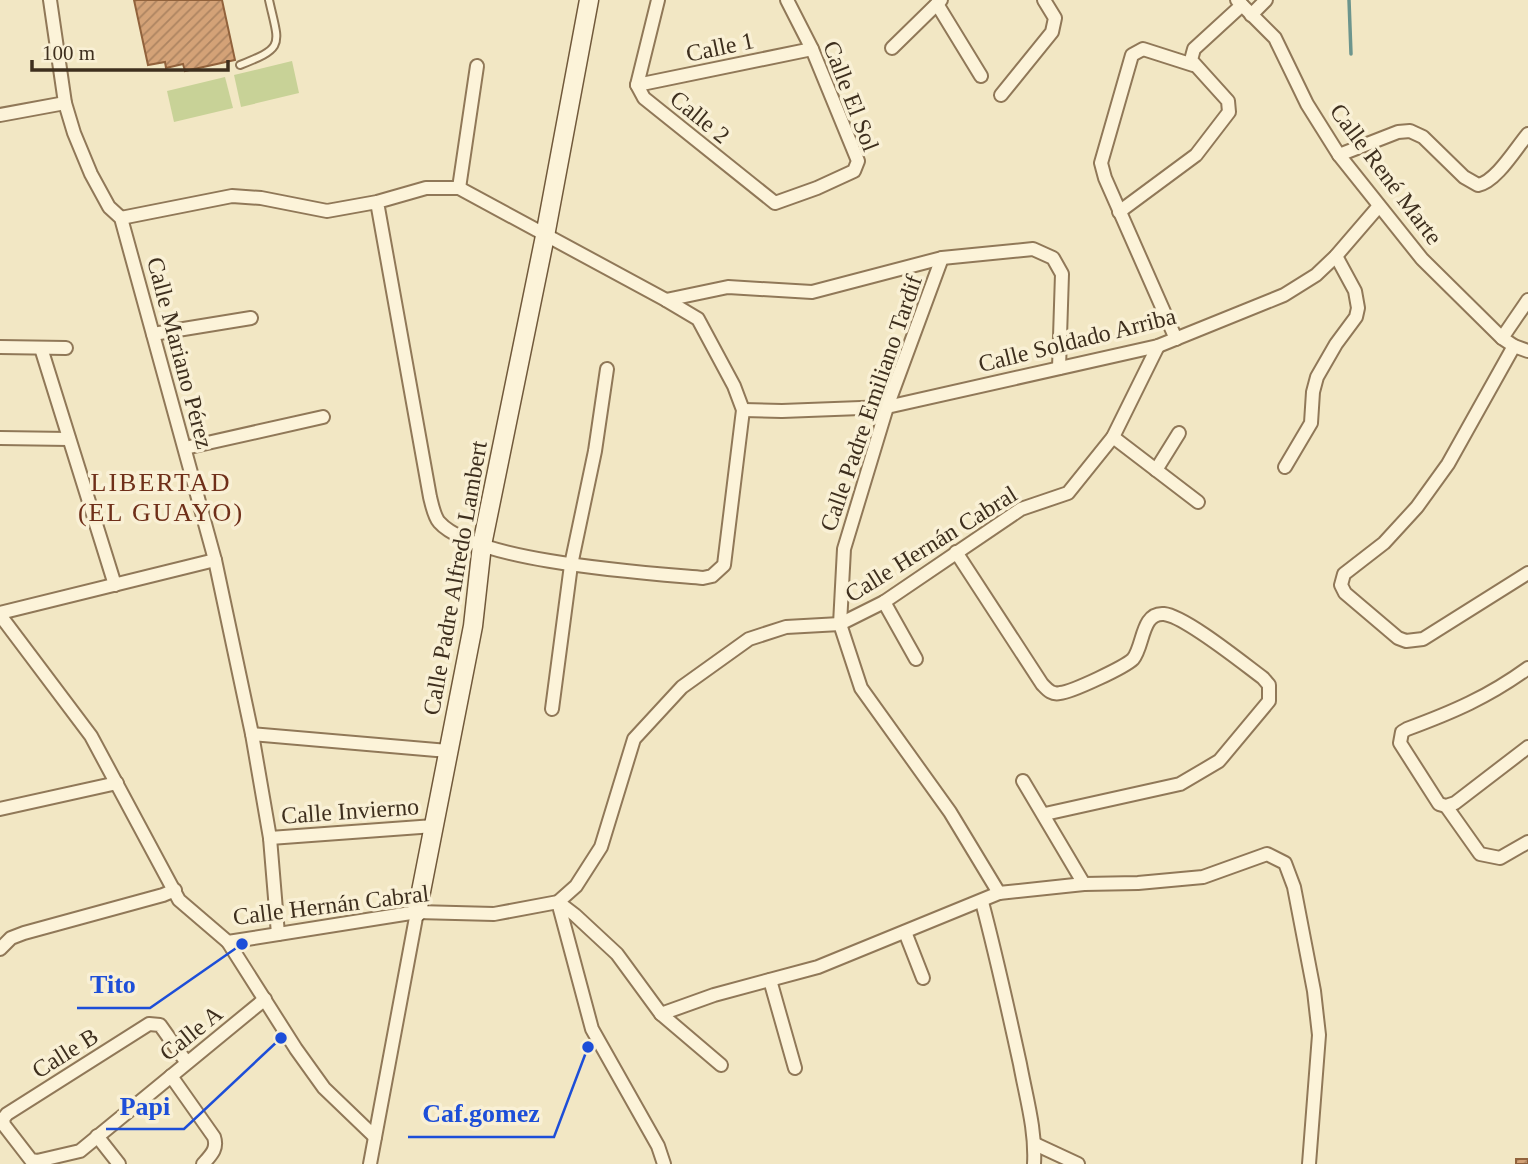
<svg xmlns="http://www.w3.org/2000/svg" width="1528" height="1164" font-family="Georgia,serif">
  <defs>
    <pattern id="building-hatch" width="6" height="6" patternUnits="userSpaceOnUse" patternTransform="scale(1.75)"><rect width="6" height="6" fill="#d4a277"/><path d="M-1 1l2-2M0 6l6-6M5 7l2-2" fill="none" stroke="#ad8461"/></pattern>
  </defs>
  <rect width="100%" height="100%" fill="#f2e7c4"/>
  <g fill="#c8d297">
    <path d="M292,61L299,93L241,107L234,75Z"/>
    <path d="M225,77L233,108L174,122L167,91Z"/>
  </g>
  <g fill="none" stroke-linecap="round" stroke-linejoin="round">
    <path stroke="#6c958d" stroke-width="3.5" d="M1349,0L1351,54"/>
  </g>
  <g fill="url(#building-hatch)" stroke="#91623c" stroke-width="2">
    <path d="M134,0H222L235,60L185,71L183,64L166,68L165,62L148,65Z"/>
    <rect x="1516" y="1159" width="12" height="5"/>
  </g>
  <g fill="none" stroke-linecap="round" stroke-linejoin="round">
    <g stroke="#907858" stroke-width="10">
      <path id="lane" d="M240,65C286,47 279,45 269,0"/>
    </g>
    <g stroke="#907858" stroke-width="16">
      <g id="street">
        <path d="M50,0L65,103L74,133L91,174L109,207L121,218L215,560L252,734L270,838L278,934"/>
        <path d="M658,0L637,85L644,98L775,203L817,188L854,171L858,161L812,49L787,0"/>
        <path d="M1237,0L1275,38L1307,104L1339,155L1422,259L1502,338L1514,346L1528,351"/>
        <path d="M937,4L981,76"/>
        <path d="M1251,15L1266,0"/>
        <path d="M892,48L941,0"/>
        <path d="M637,85L812,49"/>
        <path d="M1001,95L1052,32L1055,18L1044,0"/>
        <path d="M0,115L65,103"/>
        <path d="M1339,155L1398,132L1410,131L1423,137L1464,177L1478,185C1496,182 1516,148 1528,134"/>
        <path d="M459,188L477,66"/>
        <path d="M1119,212L1196,155L1229,112L1228,101L1191,60L1194,49L1242,5"/>
        <path d="M121,218L232,196L261,198L327,211L377,202L426,188H459L666,300L698,319L734,386L743,410L724,565L712,576L703,578C647,573 474,562 439,522C434,516 432,505 430,497L377,202"/>
        <path d="M942,258L887,407L844,549L840,624L861,688L950,812L999,893"/>
        <path d="M666,300L728,287L812,292L942,258L1033,249L1053,258L1062,274L1059,368"/>
        <path d="M153,334L251,318"/>
        <path d="M1502,338L1528,300"/>
        <path d="M1176,339L1105,178L1101,163L1132,55L1143,49L1193,65"/>
        <path d="M1514,346L1448,464L1417,507L1384,543L1344,574L1341,585L1345,593L1398,638L1406,641L1423,639L1528,573"/>
        <path d="M0,347L66,348"/>
        <path d="M41,348L115,585"/>
        <path d="M743,410L782,411L887,407L1158,346L1284,295L1316,275L1336,256L1379,206"/>
        <path d="M1113,437L1198,502"/>
        <path d="M0,438L69,439"/>
        <path d="M185,448L323,417"/>
        <path d="M1285,467L1311,423L1313,392L1317,377L1336,344L1356,317L1358,308L1355,291L1336,256"/>
        <path d="M1156,470L1179,433"/>
        <path d="M956,552L1042,684C1047,689 1051,695 1060,693C1072,692 1125,667 1133,659C1144,646 1141,612 1164,614C1185,616 1244,664 1263,678L1269,685V701L1219,761L1180,784L1045,814"/>
        <path d="M884,602L916,659"/>
        <path d="M0,613L215,560"/>
        <path d="M0,615L91,736L179,900L228,942L417,912L494,914L558,902L576,886L601,847L634,739L682,687L749,639L786,627L840,624L884,602L1021,509L1068,493L1113,437L1158,346"/>
        <path d="M1528,668C1488,697 1453,712 1407,729L1402,732L1400,743L1439,804L1446,806L1455,803L1528,747"/>
        <path d="M552,709L571,565L595,451L607,369"/>
        <path d="M252,734L448,751"/>
        <path d="M1023,781L1084,884"/>
        <path d="M1446,806L1480,854L1500,858L1528,842"/>
        <path d="M0,809L117,783"/>
        <path d="M270,838L434,826"/>
        <path d="M558,902L592,1029L658,1146L664,1164"/>
        <path d="M558,902L575,915L617,954L661,1014L721,1065"/>
        <path d="M982,902C996,955 1008,1009 1020,1064C1026,1097 1036,1130 1034,1164"/>
        <path d="M905,932L923,978"/>
        <path d="M228,942L296,1049L324,1088L375,1137"/>
        <path d="M0,949L11,938L24,933L163,895L175,890"/>
        <path d="M770,980L795,1068"/>
        <path d="M661,1014L714,995L818,967L999,893L1084,884L1138,883L1203,877L1267,854L1285,863L1294,887L1314,991L1319,1035L1309,1164"/>
        <path d="M187,1063L160,1025L149,1024L7,1114L3,1119L4,1125L31,1160L37,1161L80,1151L265,999"/>
        <path d="M171,1076L214,1137C218,1149 211,1155 203,1164"/>
        <path d="M97,1136L119,1164"/>
        <path d="M1035,1144L1078,1164"/>
        <path d="M370,1164L417,912"/>
      </g>
    </g>
    <g stroke="#71593b" stroke-width="21">
      <path id="secondary" d="M417,912L473,626L482,545L545,236L589,0"/>
    </g>
    <use href="#lane" stroke="#fcf3d9" stroke-width="6"/>
    <use href="#street" stroke="#fcf3d9" stroke-width="12"/>
    <use href="#secondary" stroke="#fcf3d9" stroke-width="18"/>
  </g>
  <g text-anchor="middle" dominant-baseline="central" stroke-width="7" stroke-linejoin="round" paint-order="stroke">
    <g font-size="24" fill="#3e2f1e" stroke="#f9f0d5">
      <text transform="translate(720 47) rotate(-12)">Calle 1</text>
      <text transform="translate(851 96) rotate(69)">Calle El Sol</text>
      <text transform="translate(700 117) rotate(39)">Calle 2</text>
      <text transform="translate(1386 174) rotate(53)">Calle René Marte</text>
      <text transform="translate(1077 340) rotate(-14)">Calle Soldado Arriba</text>
      <text transform="translate(180 353) rotate(75)">Calle Mariano Pérez</text>
      <text transform="translate(871 403) rotate(-71)">Calle Padre Emiliano Tardif</text>
      <text transform="translate(931 544) rotate(-32)">Calle Hernán Cabral</text>
      <text transform="translate(455 578) rotate(-80)">Calle Padre Alfredo Lambert</text>
      <text transform="translate(350 811) rotate(-4)">Calle Invierno</text>
      <text transform="translate(331 905) rotate(-7)">Calle Hernán Cabral</text>
      <text transform="translate(191 1033) rotate(-39)">Calle A</text>
      <text transform="translate(65 1053) rotate(-32)">Calle B</text>
    </g>
    <g font-size="26" letter-spacing="2" fill="#6f2f19" stroke="#f9f0d5">
      <text x="161" y="482">LIBERTAD<tspan x="161" dy="30">(EL GUAYO)</tspan></text>
    </g>
  </g>
  <path fill="none" stroke="#1d4ed8" stroke-width="2.5" d="M242 944L150 1008H77M281 1038L184 1129H106M588 1047L554 1137H408"/>
  <g fill="#1d4ed8" stroke="#f9f0d5" stroke-width="2.5">
    <circle cx="242" cy="944" r="7"/>
    <circle cx="281" cy="1038" r="7"/>
    <circle cx="588" cy="1047" r="7"/>
  </g>
  <g font-size="26" text-anchor="middle" font-weight="bold" fill="#1d4ed8" stroke="#f9f0d5" stroke-width="7" stroke-linejoin="round" paint-order="stroke">
    <text x="113" y="993">Tito</text>
    <text x="145" y="1115">Papi</text>
    <text x="481" y="1122">Caf.gomez</text>
  </g>
  <path d="M32 60v10h196v-10" fill="none" stroke="#3e2f1e" stroke-width="3.5"/>
  <text x="42" y="60" font-size="21" fill="#3e2f1e" stroke="#f9f0d5" stroke-width="5" paint-order="stroke">100 m</text>
</svg>
